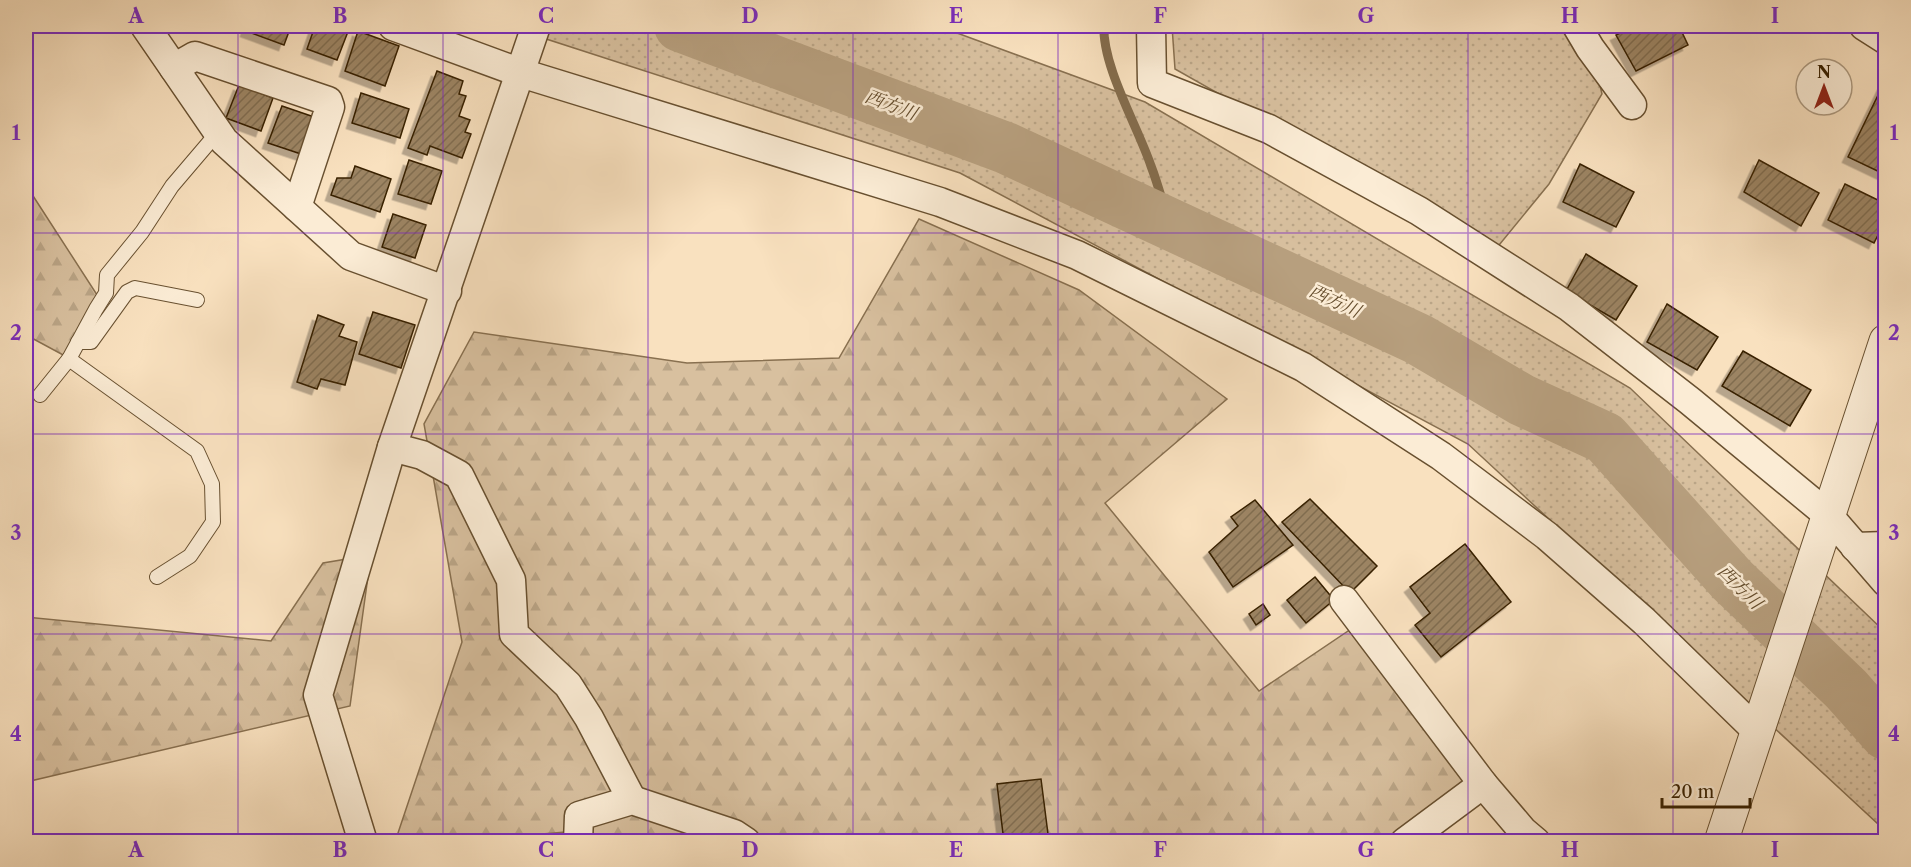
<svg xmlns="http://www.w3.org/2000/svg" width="1911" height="867" font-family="'Libre Caslon Text','Noto Serif JP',serif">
  <defs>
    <pattern id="grass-dots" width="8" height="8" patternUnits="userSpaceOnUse" patternTransform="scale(1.5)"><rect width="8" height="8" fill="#d8c09f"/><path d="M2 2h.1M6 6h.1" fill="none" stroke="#baa587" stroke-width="1.8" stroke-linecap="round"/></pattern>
    <pattern id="forest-firs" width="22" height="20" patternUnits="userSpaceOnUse" patternTransform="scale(1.5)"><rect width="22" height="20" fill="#d8c09f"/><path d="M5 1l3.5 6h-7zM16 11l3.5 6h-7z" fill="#baa587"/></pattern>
    <pattern id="building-hatch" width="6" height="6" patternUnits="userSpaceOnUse" patternTransform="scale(1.5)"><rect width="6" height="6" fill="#9c8463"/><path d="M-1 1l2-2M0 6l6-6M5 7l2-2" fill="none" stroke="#806c4f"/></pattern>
    <filter id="shadow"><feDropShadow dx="-5.5" dy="5.5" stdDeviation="0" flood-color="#0004"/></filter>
  </defs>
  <rect width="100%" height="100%" fill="#f9e1bf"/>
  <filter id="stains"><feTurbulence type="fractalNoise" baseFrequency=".00333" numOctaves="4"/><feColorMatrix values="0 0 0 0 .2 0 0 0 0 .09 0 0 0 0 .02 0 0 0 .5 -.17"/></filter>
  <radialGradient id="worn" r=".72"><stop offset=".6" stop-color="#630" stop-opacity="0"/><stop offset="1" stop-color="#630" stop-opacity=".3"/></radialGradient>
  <g fill="url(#grass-dots)" stroke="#887050" stroke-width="1.5">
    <path d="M506,26H938L1145,102L1630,388L1885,632V839L1879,825L1468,444L960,173Z"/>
    <path d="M1172,26H1595L1587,30L1602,94L1549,184L1495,250L1175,69Z"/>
  </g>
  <g fill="url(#forest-firs)" stroke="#887050" stroke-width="1.5">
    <path d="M26,185L101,301L65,356L28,336L26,338Z"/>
    <path d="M919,219L1079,290L1227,399L1105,503L1259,691L1360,623L1483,784L1422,841L578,842L577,831L519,836V841L395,842L462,642L424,424L474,332L687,363L839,358Z"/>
    <path d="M371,555L350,706L26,782V617L271,641L323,563Z"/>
  </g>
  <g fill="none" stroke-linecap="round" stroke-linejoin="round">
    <path stroke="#846c4c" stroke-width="9" d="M1104,26C1102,66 1138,127 1151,166C1158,184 1163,204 1169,223"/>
    <path stroke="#b79f7e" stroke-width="52" d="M680,26L1006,148L1418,339L1522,400L1605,438L1732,580L1846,689L1886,734"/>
  </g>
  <g fill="url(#building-hatch)" stroke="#382000" stroke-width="1.5" filter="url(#shadow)">
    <path d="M248,26H291L284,45L246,31Z"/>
    <path d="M315,26H340L349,29L337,60L307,49Z"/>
    <path d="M1635,26H1679L1688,45L1636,71L1616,35Z"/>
    <path d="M358,31L399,46L385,86L345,71Z"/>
    <path d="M437,71L463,81L459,94L466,96L459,116L470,120L465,132L471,134L462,158L430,146L427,155L408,148Z"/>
    <path d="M239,85L273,98L261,131L226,118Z"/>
    <path d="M1883,85L1886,86V175L1848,157Z"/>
    <path d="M361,93L409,109L400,138L352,123Z"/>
    <path d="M282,106L320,119L307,156L268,143Z"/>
    <path d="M409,160L442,171L431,204L398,194Z"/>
    <path d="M1759,160L1819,193L1801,226L1744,192Z"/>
    <path d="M1580,164L1634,192L1616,227L1563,202Z"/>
    <path d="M355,166L391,179L380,212L331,195L337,178H351Z"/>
    <path d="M1845,184L1886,204V219L1874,243L1828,220Z"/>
    <path d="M393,214L426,225L415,258L382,247Z"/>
    <path d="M1586,254L1637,286L1616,320L1566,291Z"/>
    <path d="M1667,304L1718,337L1697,370L1647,342Z"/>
    <path d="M373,312L415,325L401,368L359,354Z"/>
    <path d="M318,315L344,325L339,336L357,342L345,385L321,379L317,389L297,382Z"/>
    <path d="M1743,351L1811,390L1790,426L1722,386Z"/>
    <path d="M1310,499L1377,566L1350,593L1282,522Z"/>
    <path d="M1255,500L1293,545L1233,587L1209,552L1238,526L1231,517Z"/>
    <path d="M1465,544L1511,602L1441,657L1415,625L1430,613L1410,587Z"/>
    <path d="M1315,577L1334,600L1306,623L1287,600Z"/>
    <path d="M1263,604L1270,615L1256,625L1249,614Z"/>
    <path d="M1041,779L1049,842H1004L997,784Z"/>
  </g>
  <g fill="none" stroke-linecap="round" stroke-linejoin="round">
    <g stroke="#685030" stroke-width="16">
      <g id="service">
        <path d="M78,342H91L127,292L135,288L197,300"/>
        <path d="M40,395L69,359"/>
        <path d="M157,577L190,556L213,522L212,484L197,451L69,359L96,309L106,293L107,275L142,232L172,186L218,132"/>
      </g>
    </g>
    <g stroke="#685030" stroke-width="31">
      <g id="minor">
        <path d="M145,26L224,141L351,256L447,291"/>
        <path d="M393,26L521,73L940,202L1077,255L1303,367L1441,456L1547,536L1644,621L1758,732"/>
        <path d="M536,26L392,447L422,455L459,475L511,580L514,634L568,685L589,718L632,800"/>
        <path d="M1151,26L1152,83L1269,129L1419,211L1569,307L1690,401L1828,515L1886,582"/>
        <path d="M1577,26L1590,48L1632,105"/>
        <path d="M1864,26L1886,40"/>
        <path d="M174,68L195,56L328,101L330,107L297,207"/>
        <path d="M1855,547L1886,546"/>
        <path d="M1344,600L1483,784L1523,831L1536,842"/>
        <path d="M363,842L318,695L392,447"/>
        <path d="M578,842L579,816L632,800L734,834L746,842"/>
        <path d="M1405,842L1483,784"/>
      </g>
    </g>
    <g stroke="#685030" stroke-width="35">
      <path id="tertiary" d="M1721,842L1886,341"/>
    </g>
    <use href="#service" stroke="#fbecd5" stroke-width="14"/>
    <use href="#minor" stroke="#fbecd5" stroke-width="28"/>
    <use href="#tertiary" stroke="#fbecd5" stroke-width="33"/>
  </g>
  <path fill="none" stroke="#7b2cbf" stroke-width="1.5" stroke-opacity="0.55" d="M238,26V842M443,26V842M648,26V842M853,26V842M1058,26V842M1263,26V842M1468,26V842M1673,26V842M26,233H1886M26,434H1886M26,634H1886"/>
  <g text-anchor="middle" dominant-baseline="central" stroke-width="5" stroke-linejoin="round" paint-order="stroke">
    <g font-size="18" font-style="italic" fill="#644c2c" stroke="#fbecd5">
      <text transform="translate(891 105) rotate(21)">西方川</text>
      <text transform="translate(1335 301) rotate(25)">西方川</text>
      <text transform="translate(1740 587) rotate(45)">西方川</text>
    </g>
  </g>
  <rect width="1911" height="867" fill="none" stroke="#f9e1bf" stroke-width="66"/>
  <g transform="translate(1824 87)"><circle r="28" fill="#fbecd5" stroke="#ad9a80" stroke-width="1.5"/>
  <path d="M0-4.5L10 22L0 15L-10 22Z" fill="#8f2418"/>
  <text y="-9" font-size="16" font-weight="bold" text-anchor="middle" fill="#382000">N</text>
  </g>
  <path d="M1662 798v9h88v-9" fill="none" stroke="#382000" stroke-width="3"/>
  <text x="1671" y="798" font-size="18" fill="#382000" stroke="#fbecd5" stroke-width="4.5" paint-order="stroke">20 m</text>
  <rect x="33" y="33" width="1845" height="801" fill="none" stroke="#7b2cbf" stroke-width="2"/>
  <g font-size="20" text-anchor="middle" font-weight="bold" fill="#7b2cbf">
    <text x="136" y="23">A</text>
    <text x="340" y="23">B</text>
    <text x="546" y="23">C</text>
    <text x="750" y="23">D</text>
    <text x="956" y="23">E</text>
    <text x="1160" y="23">F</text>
    <text x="1366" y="23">G</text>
    <text x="1570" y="23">H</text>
    <text x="1775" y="23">I</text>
    <text x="16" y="140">1</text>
    <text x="1894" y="140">1</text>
    <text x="16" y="340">2</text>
    <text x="1894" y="340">2</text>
    <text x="16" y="540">3</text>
    <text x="1894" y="540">3</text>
    <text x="16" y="741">4</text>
    <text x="1894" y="741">4</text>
    <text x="136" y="857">A</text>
    <text x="340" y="857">B</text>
    <text x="546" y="857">C</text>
    <text x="750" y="857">D</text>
    <text x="956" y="857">E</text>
    <text x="1160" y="857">F</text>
    <text x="1366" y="857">G</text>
    <text x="1570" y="857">H</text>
    <text x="1775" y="857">I</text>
  </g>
  <rect width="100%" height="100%" filter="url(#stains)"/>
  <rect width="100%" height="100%" fill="url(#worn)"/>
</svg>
